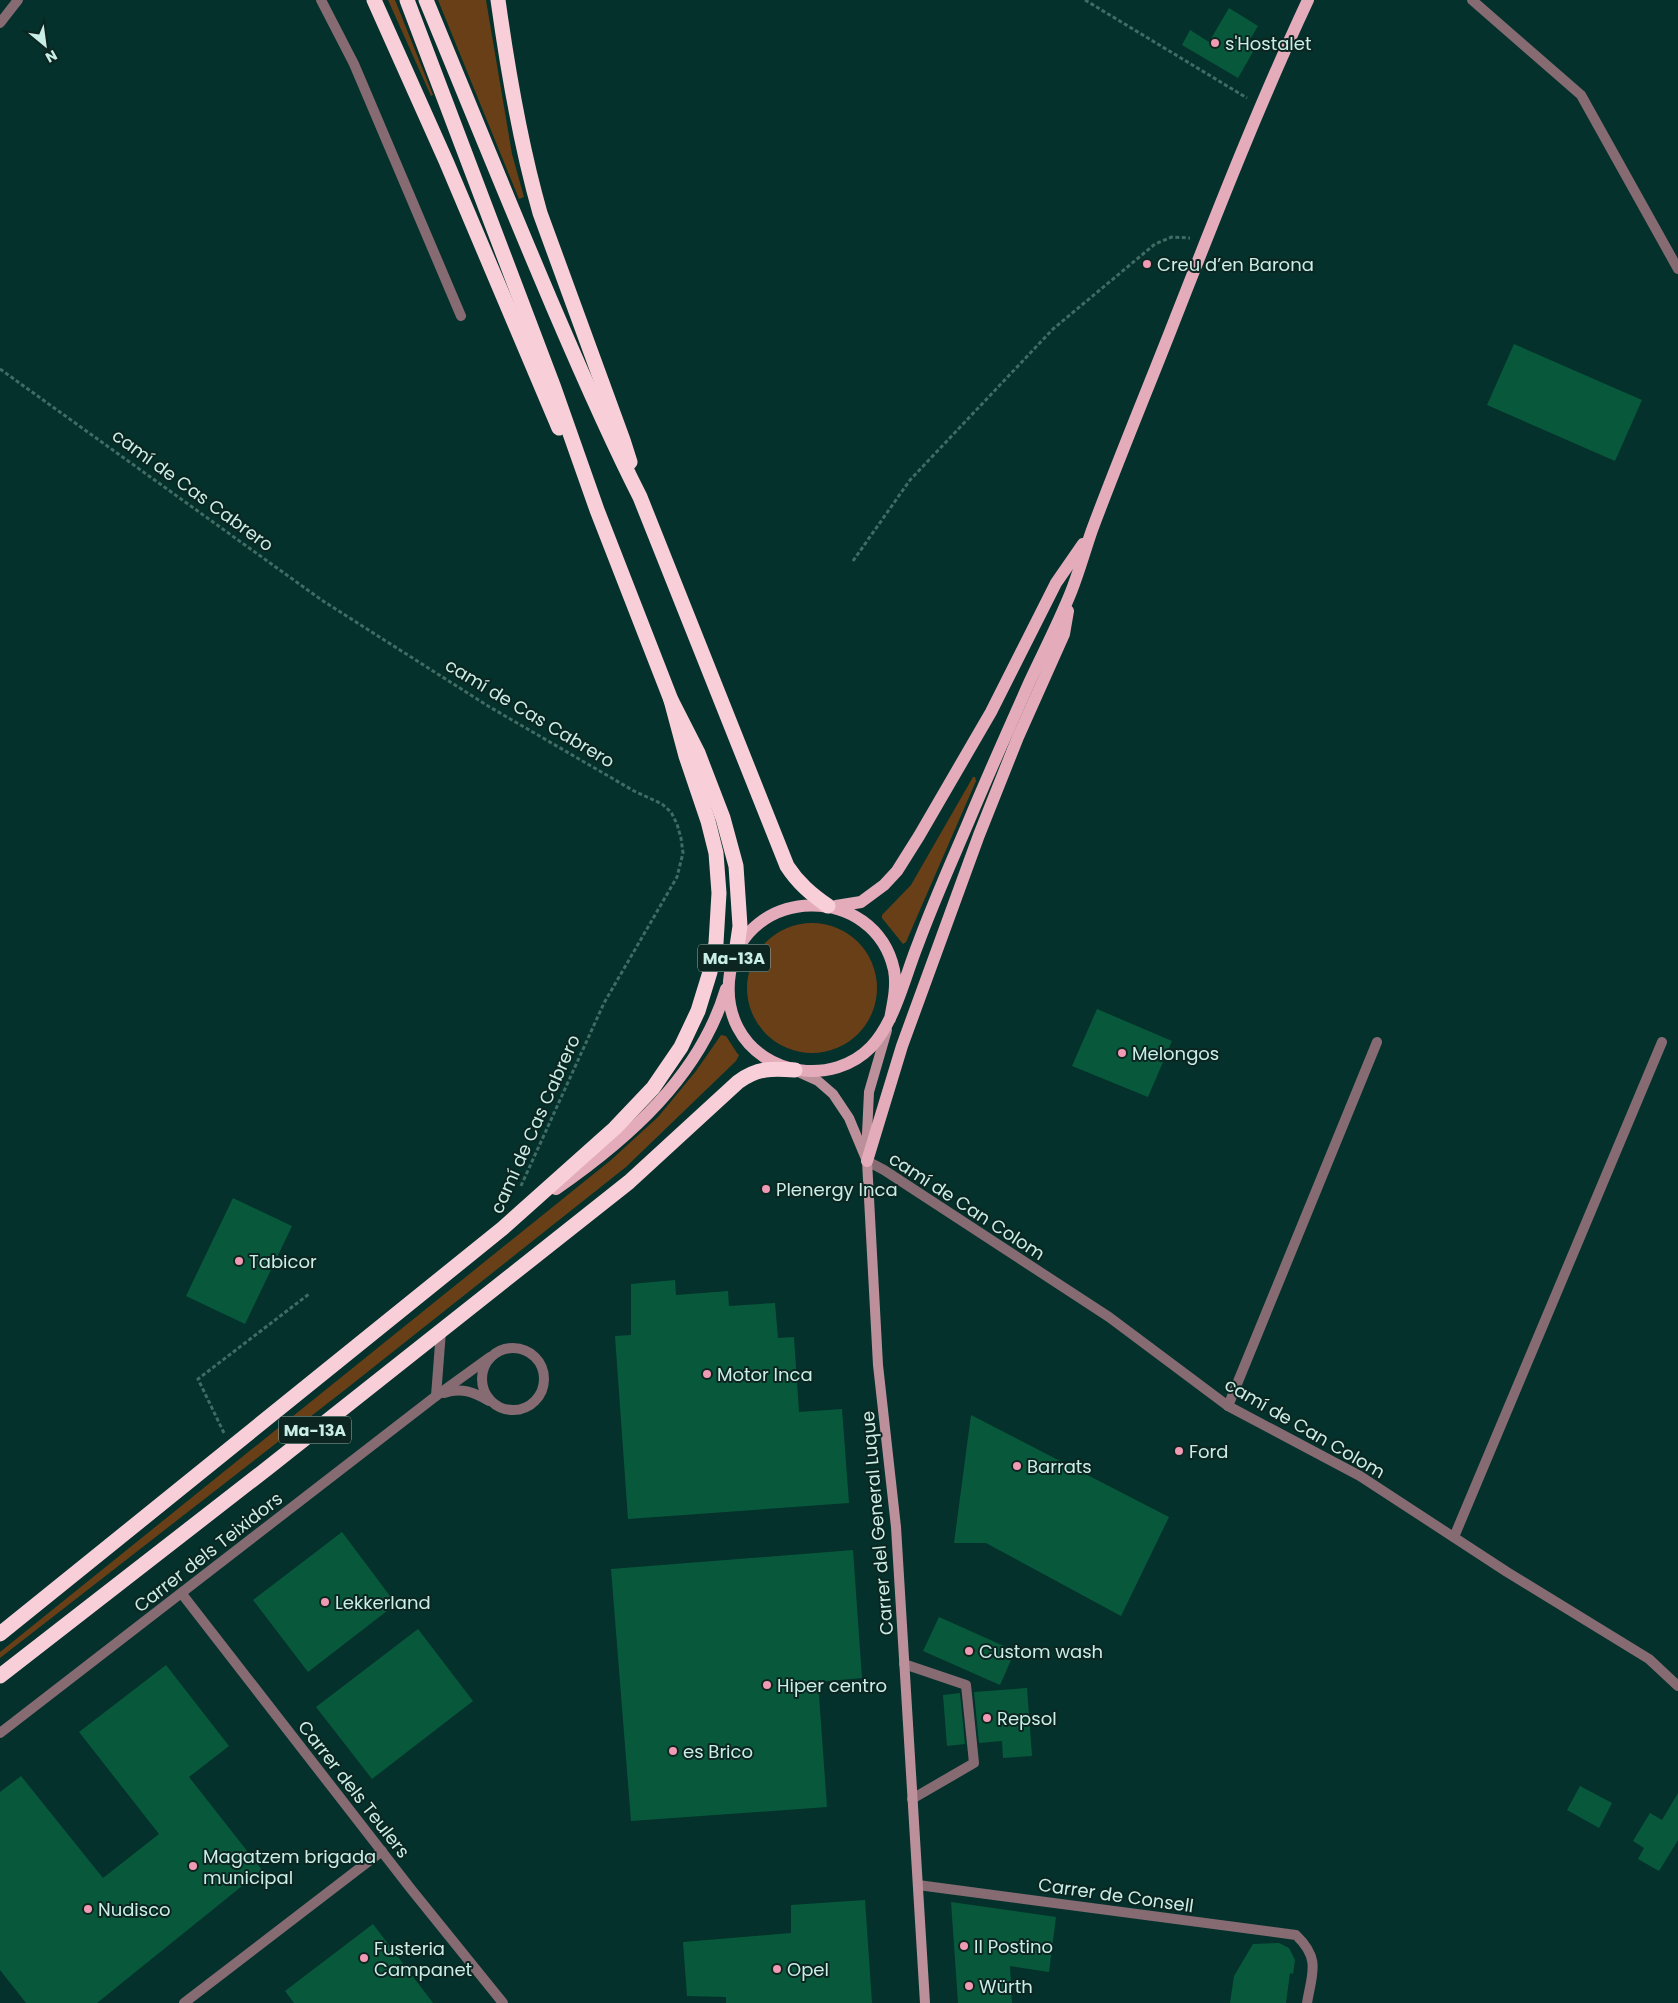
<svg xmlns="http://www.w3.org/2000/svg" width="1678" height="2003" font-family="Poppins,sans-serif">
  <rect width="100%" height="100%" fill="#04312b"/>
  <g fill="#683f17">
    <path d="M388,0H395L433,95L431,96Z"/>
    <path d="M438,0H486L512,154L524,197L519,199Z"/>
    <path d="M973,777H975L976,781L906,942L903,944L882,918V915L911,885Z"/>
    <circle cx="812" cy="988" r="65"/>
    <path d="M721,1035L726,1036L737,1053L739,1055L736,1061L626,1167L346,1389L0,1658V1652L611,1160L658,1117L696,1071Z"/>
  </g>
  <g fill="#08593b">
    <path d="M1229,8L1258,26L1246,46L1254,50L1238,78L1182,45L1190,30L1209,42Z"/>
    <path d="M1514,344L1642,400L1615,461L1487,405Z"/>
    <path d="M1097,1009L1172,1041L1148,1097L1072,1066Z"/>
    <path d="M233,1198L292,1226L245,1324L186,1296Z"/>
    <path d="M675,1280L676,1295L728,1291L729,1306L775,1303L778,1338L794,1337L799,1412L842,1409L849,1503L628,1519L615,1336L631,1335V1284Z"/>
    <path d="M971,1415L1169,1517L1121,1616L986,1543H954Z"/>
    <path d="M342,1532L396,1604L308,1672L253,1600Z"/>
    <path d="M853,1550L862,1678L818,1682L827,1807L631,1821L611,1569Z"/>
    <path d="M939,1617L1015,1651L1000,1685L923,1651Z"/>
    <path d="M418,1629L473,1701L372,1779L316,1707Z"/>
    <path d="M166,1665L229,1746L189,1777L262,1870L97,2003H26L0,1970V1792L21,1776L103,1878L159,1834L79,1732Z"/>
    <path d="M1027,1688L1032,1756L1003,1758L1002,1741L979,1743L974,1692Z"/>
    <path d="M960,1693L965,1744L947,1746L943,1695Z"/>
    <path d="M1580,1786L1612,1803L1599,1828L1567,1810Z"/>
    <path d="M1678,1793V1840L1659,1871L1638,1859L1644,1848L1633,1841L1650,1813L1662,1820Z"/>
    <path d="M865,1900L872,2003H726V1997L687,1996L683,1942L791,1933V1905Z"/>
    <path d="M951,1902L1056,1917L1049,1972L1010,1966L1012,2003H958Z"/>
    <path d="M373,1924L433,2003H294L285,1991Z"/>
    <path d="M1279,1943L1289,1948L1295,1960L1293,1974L1290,1973L1286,2003H1230L1234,1976L1253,1944Z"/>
  </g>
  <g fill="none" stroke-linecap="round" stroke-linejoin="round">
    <g stroke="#416b64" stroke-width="3" stroke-dasharray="4 2.5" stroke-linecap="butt">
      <path d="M1085,0L1247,98"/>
      <path d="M0,369L323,601L488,706L634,791L662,804L671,812L677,824L681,838L683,853L677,877L604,1003L520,1188"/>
      <path d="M853,561L910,480L1053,329L1155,244L1172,237L1190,238"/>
      <path d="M224,1433L198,1379L309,1294"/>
    </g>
    <g stroke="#866b72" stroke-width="10">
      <path d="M1228,1406L1377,1042"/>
      <path d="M1454,1537L1662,1042"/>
      <path d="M904,1664L966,1685L974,1763L912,1799"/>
    </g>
    <g stroke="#866b72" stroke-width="10">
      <path d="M321,0L354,64L461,316"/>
      <path d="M1472,0L1581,95L1678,269"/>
      <path d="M0,23L18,0"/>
      <path d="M867,1161L884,1170L1109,1317L1228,1406L1360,1476L1507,1572L1649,1659L1678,1686"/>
      <circle cx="513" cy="1379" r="31"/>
      <path d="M444,1393C461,1387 474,1392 489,1401"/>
      <path d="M436,1396L441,1331"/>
      <path d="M182,1594L411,1889L503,2003"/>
      <path d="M0,1733L436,1396L490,1357"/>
      <path d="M918,1885L1296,1935C1321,1959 1312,1973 1307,2003"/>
      <path d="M184,2003L382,1851"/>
    </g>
    <g stroke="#bb909b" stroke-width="10">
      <path d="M796,1071L818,1081L833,1094L849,1118L867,1161L878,1365L896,1527L925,2003"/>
      <path d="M866,1155L869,1092L887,1030"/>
    </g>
    <g stroke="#e4acbb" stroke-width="12">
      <path d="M836,906L861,902L884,885L897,871L919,836L991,712L1056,583L1083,544"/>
      <path d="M890,1019C893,1003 897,987 894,970C875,883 746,884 730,973C727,992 729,1011 738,1028C763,1076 833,1086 871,1047C895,1022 905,976 918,944C933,903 951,863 968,823C988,775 1009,728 1030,681C1044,651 1059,622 1071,592C1079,572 1085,550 1092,530C1117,463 1144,398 1170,332C1214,220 1257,109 1308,0"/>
      <path d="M867,1161L902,1046L979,835L1018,737L1064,634L1068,611"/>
      <path d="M556,1189C628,1139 700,1076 726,989"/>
    </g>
    <g stroke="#f8cfd9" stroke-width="15">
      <path d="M374,0L446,161L559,428"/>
      <path d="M407,0L554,388L597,510L671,700L698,753L723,818L736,866L740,926L736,953"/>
      <path d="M426,0C469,104 511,208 555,311C582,374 609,436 640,497L787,866C798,883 811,894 828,906"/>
      <path d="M498,0C508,72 520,143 540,213L623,440L630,462"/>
      <path d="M0,1634L503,1228L615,1128L653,1088L681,1047L698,1011L710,972L716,943L719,893L716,853L708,821L686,756L671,700"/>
      <path d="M0,1676L269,1467L629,1182L738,1082C757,1068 772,1068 795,1070"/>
    </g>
  </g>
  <g fill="#f19ab3" stroke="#0c2521" stroke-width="2">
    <circle cx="1215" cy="43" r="5"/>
    <circle cx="1147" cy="264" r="5"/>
    <circle cx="1122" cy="1053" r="5"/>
    <circle cx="766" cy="1189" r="5"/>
    <circle cx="239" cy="1261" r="5"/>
    <circle cx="707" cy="1374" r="5"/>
    <circle cx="1179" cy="1451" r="5"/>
    <circle cx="1017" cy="1466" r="5"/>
    <circle cx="325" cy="1602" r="5"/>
    <circle cx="969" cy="1651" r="5"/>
    <circle cx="767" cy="1685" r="5"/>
    <circle cx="987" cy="1718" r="5"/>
    <circle cx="673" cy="1751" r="5"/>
    <circle cx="193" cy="1866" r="5"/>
    <circle cx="88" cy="1909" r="5"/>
    <circle cx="964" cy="1946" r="5"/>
    <circle cx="364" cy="1958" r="5"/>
    <circle cx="777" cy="1969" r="5"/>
    <circle cx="969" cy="1986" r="5"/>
  </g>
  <g text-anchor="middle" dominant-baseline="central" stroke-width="4" stroke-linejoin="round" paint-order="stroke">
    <g fill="#0c2521" stroke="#90b2ab" stroke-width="1">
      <rect x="698" y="944.5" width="72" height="27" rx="4"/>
      <rect x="279" y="1416.5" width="72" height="27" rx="4"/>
    </g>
    <g font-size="16" font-weight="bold" fill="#c9eee6">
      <text x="734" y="958">Ma-13A</text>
      <text x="315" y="1430">Ma-13A</text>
    </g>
    <g font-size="18" fill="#c9eee6" stroke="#0c2521" text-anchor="start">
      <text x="1225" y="43">s'Hostalet</text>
      <text x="1157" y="264">Creu d’en Barona</text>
      <text x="1132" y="1053">Melongos</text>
      <text x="776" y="1189">Plenergy Inca</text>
      <text x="249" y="1261">Tabicor</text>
      <text x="717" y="1374">Motor Inca</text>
      <text x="1189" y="1451">Ford</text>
      <text x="1027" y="1466">Barrats</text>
      <text x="335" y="1602">Lekkerland</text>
      <text x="979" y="1651">Custom wash</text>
      <text x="777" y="1685">Hiper centro</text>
      <text x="997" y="1718">Repsol</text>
      <text x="683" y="1751">es Brico</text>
      <text x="203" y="1856">Magatzem brigada<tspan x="203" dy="21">municipal</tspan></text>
      <text x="98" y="1909">Nudisco</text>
      <text x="974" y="1946">Il Postino</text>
      <text x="374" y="1948">Fusteria<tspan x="374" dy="21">Campanet</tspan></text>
      <text x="787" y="1969">Opel</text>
      <text x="979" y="1986">Würth</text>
    </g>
    <g font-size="18" fill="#c9eee6" stroke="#0c2521">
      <text transform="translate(193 490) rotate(36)">camí de Cas Cabrero</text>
      <text transform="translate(530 713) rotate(31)">camí de Cas Cabrero</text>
      <text transform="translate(535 1124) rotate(-66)">camí de Cas Cabrero</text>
      <text transform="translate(967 1206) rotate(33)">camí de Can Colom</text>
      <text transform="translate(1305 1428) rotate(30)">camí de Can Colom</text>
      <text transform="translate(877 1523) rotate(-95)">Carrer del General Luque</text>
      <text transform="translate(208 1552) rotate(-38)">Carrer dels Teixidors</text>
      <text transform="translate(354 1789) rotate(52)">Carrer dels Teulers</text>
      <text transform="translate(1116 1895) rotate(8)">Carrer de Consell</text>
    </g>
  </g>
  <g transform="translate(45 45) rotate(151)" stroke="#0c2521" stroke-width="4" paint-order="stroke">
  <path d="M0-4L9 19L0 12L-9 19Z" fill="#c9eee6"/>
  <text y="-8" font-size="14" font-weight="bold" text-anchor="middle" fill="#c9eee6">N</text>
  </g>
</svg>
